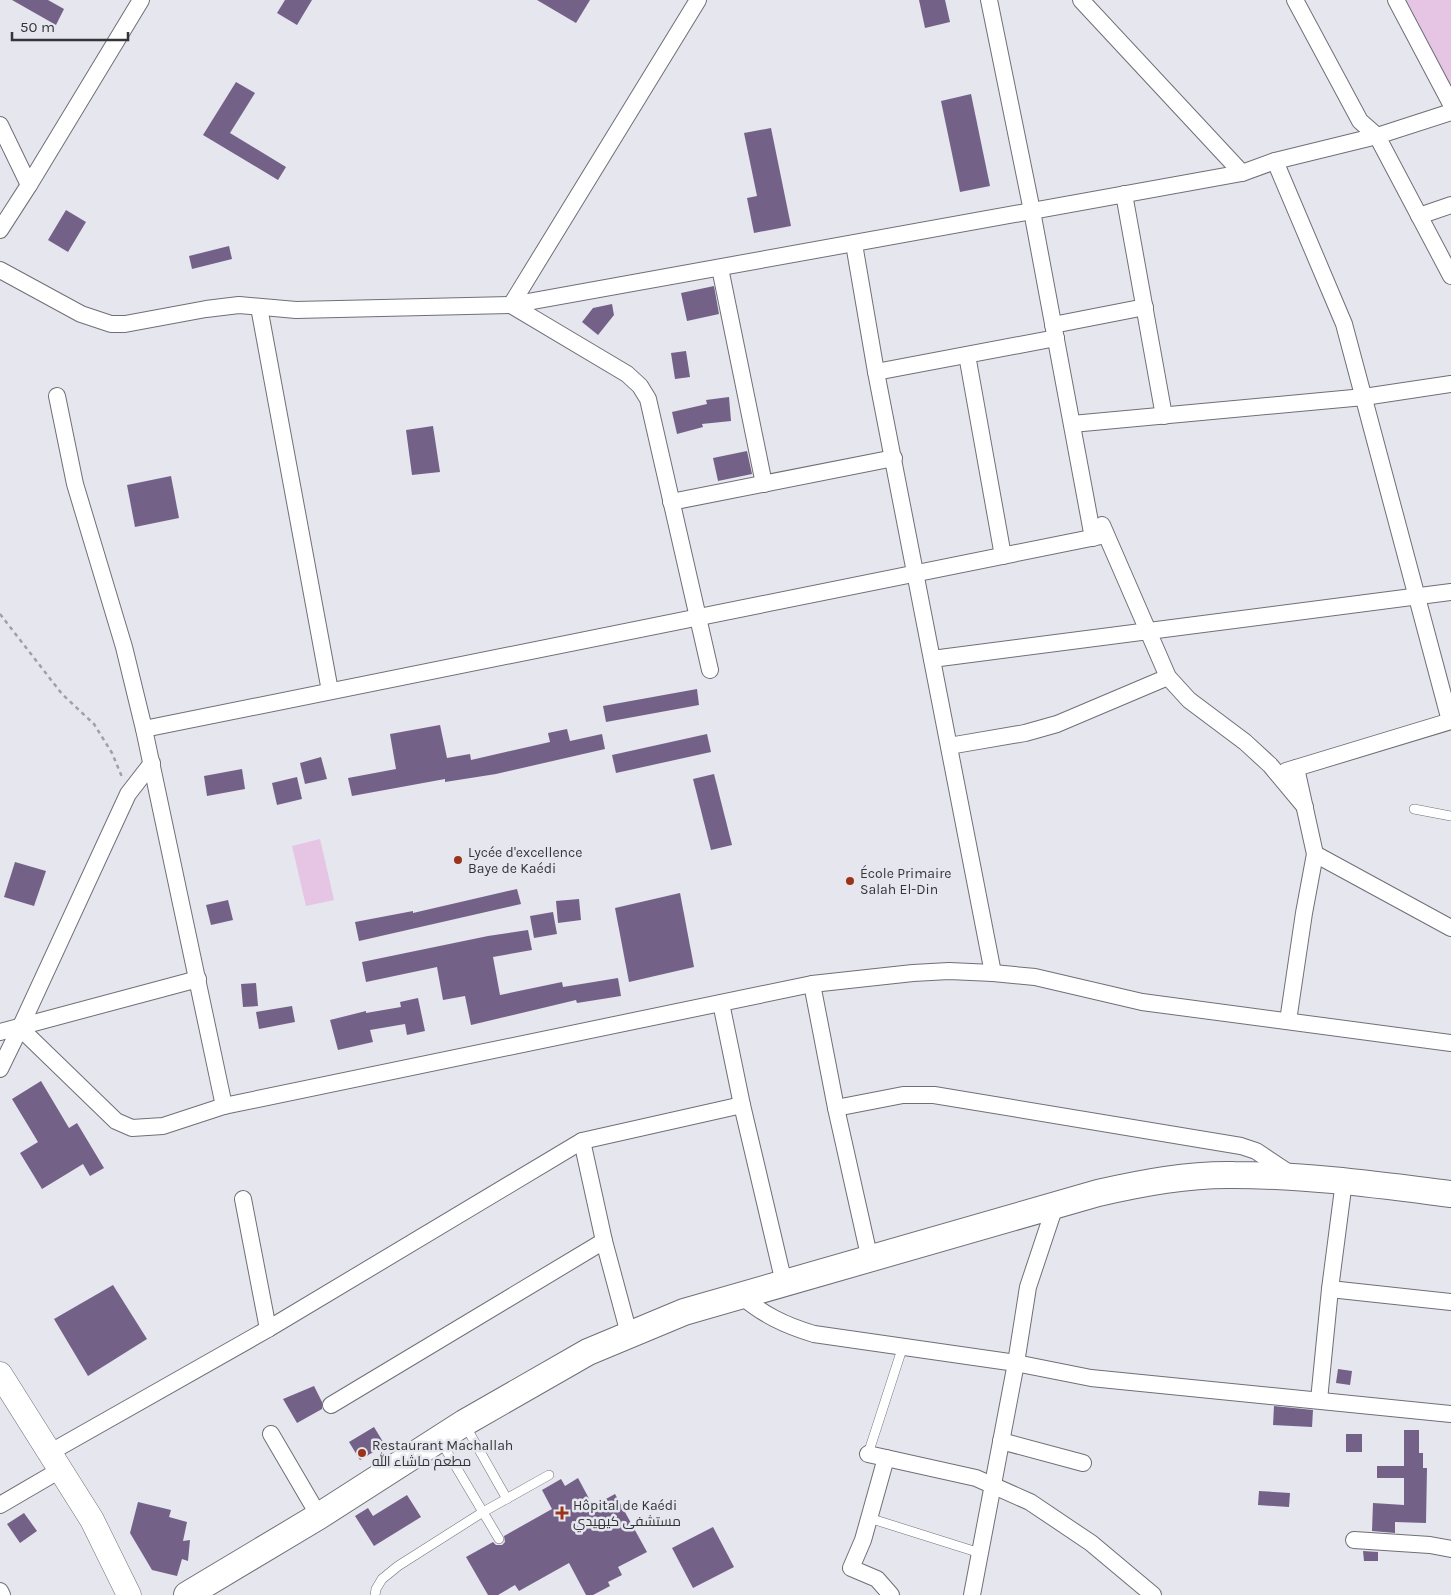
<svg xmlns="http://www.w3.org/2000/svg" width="1451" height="1595" font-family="Karla,Cairo,sans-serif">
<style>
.green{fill:#e6c4e4}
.building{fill:#746188}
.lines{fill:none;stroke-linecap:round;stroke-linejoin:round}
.lane-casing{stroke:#6f6f77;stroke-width:10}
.street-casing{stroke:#6f6f77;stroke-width:18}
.secondary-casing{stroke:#6f6f77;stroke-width:25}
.primary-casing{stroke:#6f6f77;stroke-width:28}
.path{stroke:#a0a0a6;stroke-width:2.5;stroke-dasharray:4 4;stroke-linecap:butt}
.lane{stroke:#fff;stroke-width:9}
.street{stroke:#fff;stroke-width:16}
.secondary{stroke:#fff;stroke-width:24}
.primary{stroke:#fff;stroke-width:26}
.poi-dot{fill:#9b331b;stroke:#e5e6ee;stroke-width:2}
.labels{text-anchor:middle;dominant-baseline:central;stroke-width:5;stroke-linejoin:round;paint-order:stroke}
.poi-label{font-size:14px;fill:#353538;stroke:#e5e6ee;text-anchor:start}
</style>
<rect width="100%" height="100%" fill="#e5e6ee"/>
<!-- green -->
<g class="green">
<path d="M1404 0H1451V91Z"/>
<path d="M320 839 334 900 306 906 292 846Z"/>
</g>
<!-- building -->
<g class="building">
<path d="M12 0H48L64 9 56 25Z"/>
<path d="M285 0H312L297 25 277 13Z"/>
<path d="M537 0H590L576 23Z"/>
<path d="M919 0H945L950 22 925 28Z"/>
<path d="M236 82 255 93 230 133 286 167 278 180 203 135Z"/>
<path d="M971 94 990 186 960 192 941 101Z"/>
<path d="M771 128 791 226 754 233 747 198 757 196 744 133Z"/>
<path d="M66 210 86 222 68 252 48 240Z"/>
<path d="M229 246 232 259 192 269 189 256Z"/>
<path d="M714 286 719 314 687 321 681 293Z"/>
<path d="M612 304 614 315 598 335 582 322 593 308Z"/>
<path d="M686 351 690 377 675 379 671 353Z"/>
<path d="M729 397 731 421 702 424 703 427 677 434 672 412 707 404 706 400Z"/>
<path d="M433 426 440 472 412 475 406 430Z"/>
<path d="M747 451 752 474 718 481 713 458Z"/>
<path d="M171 476 179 518 135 527 127 485Z"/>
<path d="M697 689 699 705 606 722 603 706Z"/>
<path d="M440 725 447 758 470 754 471 760 550 742 548 733 567 729 570 741 602 734 605 749 496 774 445 782V779L352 796 348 778 396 769 390 734Z"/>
<path d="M707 734 711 752 616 773 612 755Z"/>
<path d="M321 757 327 779 305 784 300 763Z"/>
<path d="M242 769 245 789 207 796 204 776Z"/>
<path d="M714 774 732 845 711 850 693 779Z"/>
<path d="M297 777 302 799 277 805 272 783Z"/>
<path d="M15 862 46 871 34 906 4 897Z"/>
<path d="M517 889 521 904 359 941 355 922 413 911V913Z"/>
<path d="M680 893 694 967 629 982 615 908Z"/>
<path d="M579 899 581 920 558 923 556 901Z"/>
<path d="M228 900 233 920 211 925 206 905Z"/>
<path d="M553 912 557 934 534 938 530 916Z"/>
<path d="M528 930 532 950 493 957 500 995 562 982 563 987 618 978 621 996 577 1003 576 1000 471 1025 465 996 443 1000 437 967 366 982 362 962 488 936Z"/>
<path d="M256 983 258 1006 243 1007 241 984Z"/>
<path d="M418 998 425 1031 407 1035 405 1024 370 1030 373 1042 338 1050 330 1020 366 1011V1013L401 1007 400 1002Z"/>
<path d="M292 1006 295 1022 259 1029 256 1012Z"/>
<path d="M41 1081 69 1128 77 1123 104 1168 90 1176 83 1164 42 1189 20 1153 38 1142 12 1099Z"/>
<path d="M113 1285 147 1339 88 1376 54 1319Z"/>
<path d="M1338 1369 1352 1371 1350 1385 1336 1383Z"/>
<path d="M314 1386 322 1402V1409L297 1423 283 1399Z"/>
<path d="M1274 1406 1313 1410 1312 1427 1273 1425Z"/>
<path d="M374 1427 385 1445 360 1460 349 1442Z"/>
<path d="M1404 1430H1419V1453H1423V1468H1427L1426 1523 1395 1522V1533L1372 1531 1373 1503 1404 1505V1478H1377V1466H1404Z"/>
<rect x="1346" y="1434" width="16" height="18"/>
<path d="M578 1478 593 1506 615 1494 647 1552 618 1567 622 1575 608 1582 610 1586 593 1595H586L569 1563 519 1591 515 1585 498 1595H488L466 1557 493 1542 496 1545H502L505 1542 504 1536 552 1509 542 1490 561 1479 565 1486Z"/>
<path d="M1259 1491 1290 1493 1289 1507 1258 1505Z"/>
<path d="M407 1495 421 1517 374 1546 355 1516 368 1508 373 1516Z"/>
<path d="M138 1502 171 1510 169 1517 187 1522 183 1541 190 1540 188 1561 182 1559 177 1576 152 1570 130 1533Z"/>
<path d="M24 1513 37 1531 20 1543 7 1524Z"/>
<path d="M713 1527 734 1567 693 1588 672 1548Z"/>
<path d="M1363 1551 1378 1552V1561H1364Z"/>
</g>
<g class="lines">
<defs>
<g id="lane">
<path d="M1414 809 1451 816"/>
<path d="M465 1425 507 1499"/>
<path d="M440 1440 499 1539"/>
<path d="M868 1454 903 1346"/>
<path d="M869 1518 980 1553"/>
<path d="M375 1595 376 1589 382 1579 398 1566 483 1512 549 1475"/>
</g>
<g id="street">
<path d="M698 0 511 305 627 374 640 386 648 399 710 670"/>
<path d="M989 0 1032 211 1093 538"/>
<path d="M1081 0 1242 173"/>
<path d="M1295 0 1360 121 1377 136 1451 112"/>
<path d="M1396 0 1451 104"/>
<path d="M0 125 29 185"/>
<path d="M1275 161 1344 324 1450 721"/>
<path d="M1124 194 1164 416"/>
<path d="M1419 216 1451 205"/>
<path d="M0 230 29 185 141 0"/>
<path d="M854 244 876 372 993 973"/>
<path d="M720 268 764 484"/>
<path d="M0 270 81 314 111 324H125L206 309 239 305 296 310 511 305 1242 173 1275 161 1377 136 1451 276"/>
<path d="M259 307 330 691"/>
<path d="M1053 325 1145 307"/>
<path d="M967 355 1003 556"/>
<path d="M876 372 1056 338"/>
<path d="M57 396 75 484 124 647 144 729 224 1106"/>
<path d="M1072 424 1364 397 1451 384"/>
<path d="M671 502 894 458"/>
<path d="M1102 525 1168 677 1189 700 1245 742 1270 765 1305 807"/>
<path d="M932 659 1451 592"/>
<path d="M144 729 1106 535"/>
<path d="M949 746 1025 733 1057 724 1168 677"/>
<path d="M1286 771 1451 721"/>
<path d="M1315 854 1451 928"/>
<path d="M812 984 836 1108 870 1260"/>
<path d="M721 1003 742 1105 784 1283"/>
<path d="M1288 1021 1304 913 1315 854 1296 768"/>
<path d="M20 1028 116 1121 132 1128 163 1126 224 1106 812 984 913 973 949 971 993 973 1035 977 1142 1002 1451 1043"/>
<path d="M0 1032 198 979"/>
<path d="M0 1069 20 1028 128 794 152 763"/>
<path d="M836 1108 903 1095H934L1241 1146 1256 1151 1292 1175"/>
<path d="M582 1141 604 1241 629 1334"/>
<path d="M243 1199 268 1329"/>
<path d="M1330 1289 1451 1302"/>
<path d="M740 1295C764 1315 784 1325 814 1334L1016 1363 1091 1378 1451 1414"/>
<path d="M1319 1400 1330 1289 1344 1181"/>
<path d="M331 1405 604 1241"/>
<path d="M271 1434 319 1516"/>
<path d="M1001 1441 1083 1463"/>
<path d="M49 1453 268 1329 582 1141 742 1105"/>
<path d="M868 1454 976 1478 1030 1502 1091 1543 1153 1595"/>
<path d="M886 1458 863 1540 851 1568 877 1579 891 1595"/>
<path d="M0 1505 60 1470"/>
<path d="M1354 1540 1430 1545 1451 1549"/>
<path d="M0 1591 2 1595"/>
<path d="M972 1595 1016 1363 1028 1287 1055 1206"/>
</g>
<path id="secondary" d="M0 1374 92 1520 129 1595"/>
<path id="primary" d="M187 1595 319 1516 464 1423 588 1352 684 1312 1098 1193C1142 1183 1189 1174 1234 1175 1307 1175 1379 1185 1451 1194"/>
</defs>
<!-- lane casing -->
<use href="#lane" class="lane-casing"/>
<!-- street casing -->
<use href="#street" class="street-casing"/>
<!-- secondary casing -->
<use href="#secondary" class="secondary-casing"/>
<!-- primary casing -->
<use href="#primary" class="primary-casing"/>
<!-- path -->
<path class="path" d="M0 614 62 694 94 724 112 753 122 777"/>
<!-- lane -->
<use href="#lane" class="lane"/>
<!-- street -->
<use href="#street" class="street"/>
<!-- secondary -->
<use href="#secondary" class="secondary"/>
<!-- primary -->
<use href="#primary" class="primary"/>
</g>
<!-- markers -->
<g class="poi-dot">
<circle cx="458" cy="860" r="5"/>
<circle cx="850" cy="881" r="5"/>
<circle cx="362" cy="1453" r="5"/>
<path d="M559.5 1505.5h5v5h5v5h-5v5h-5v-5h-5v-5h5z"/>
</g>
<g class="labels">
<!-- poi labels -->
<g class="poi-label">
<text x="468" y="852">Lycée d'excellence<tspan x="468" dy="16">Baye de Kaédi</tspan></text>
<text x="860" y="873">École Primaire<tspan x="860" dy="16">Salah El-Din</tspan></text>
<text x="372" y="1445">Restaurant Machallah<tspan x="372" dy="16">مطعم ماشاء الله</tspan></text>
<text x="573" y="1505">Hôpital de Kaédi<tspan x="573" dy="16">مستشفى كيهيدي</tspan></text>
</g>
</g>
<!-- scale -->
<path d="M12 32v8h116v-8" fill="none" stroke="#353538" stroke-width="2.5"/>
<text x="20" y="32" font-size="15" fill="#353538" stroke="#e5e6ee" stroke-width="4" paint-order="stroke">50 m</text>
</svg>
